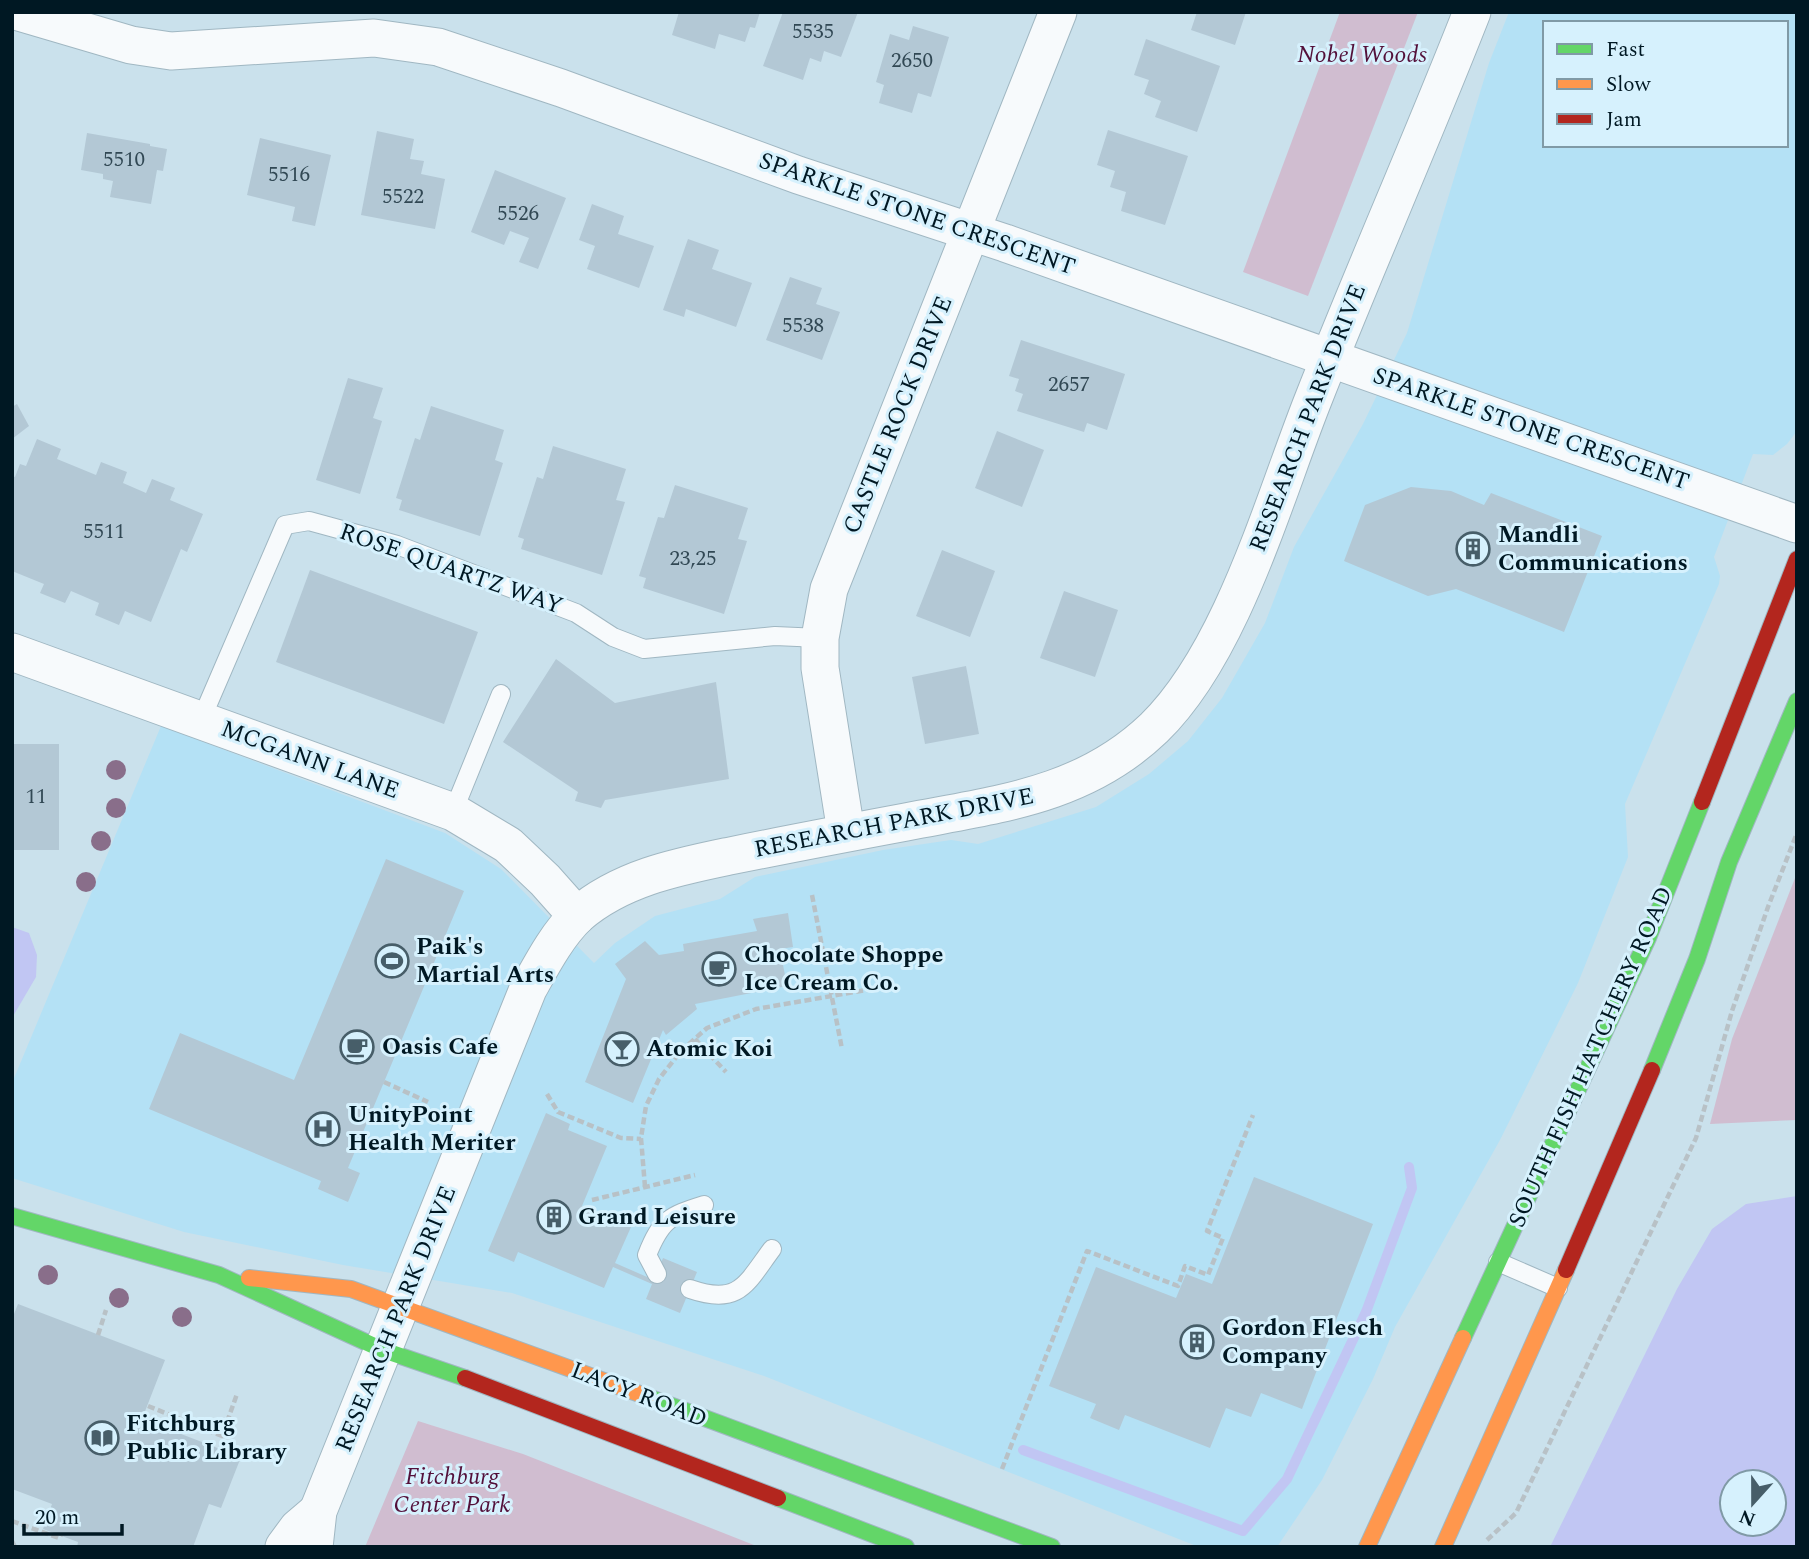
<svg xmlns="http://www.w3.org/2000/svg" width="1809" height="1559" font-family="Spectral,serif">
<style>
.built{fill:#b4e1f5;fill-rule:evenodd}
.green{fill:#d0bdd0}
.water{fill:#c1c6f3;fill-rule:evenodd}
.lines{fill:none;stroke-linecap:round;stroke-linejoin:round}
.stream{stroke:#c1c6f3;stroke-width:10}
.building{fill:#b3c8d5}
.lane-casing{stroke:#a0b7c2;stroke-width:20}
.street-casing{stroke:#a0b7c2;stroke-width:39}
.fast-casing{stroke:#a0b7c2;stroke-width:18}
.slow-casing{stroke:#a0b7c2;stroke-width:18}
.jam-casing{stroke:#a0b7c2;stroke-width:18}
.path{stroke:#b8c1c6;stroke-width:4.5;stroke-dasharray:7 3.5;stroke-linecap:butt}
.lane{stroke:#f7fafc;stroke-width:18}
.street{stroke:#f7fafc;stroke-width:37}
.fast{stroke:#63d668;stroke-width:16}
.slow{stroke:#ff974d;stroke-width:16}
.jam{stroke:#b3261e;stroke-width:16}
.tree{fill:#896e8a}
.labels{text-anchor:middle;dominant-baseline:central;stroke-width:6;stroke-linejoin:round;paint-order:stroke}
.number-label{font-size:21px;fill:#314854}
.park-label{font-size:24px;font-style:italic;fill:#53103a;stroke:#d6f1fd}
.street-label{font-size:24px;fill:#001823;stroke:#d6f1fd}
.poi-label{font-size:24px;font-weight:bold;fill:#001823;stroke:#d6f1fd;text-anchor:start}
</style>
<rect width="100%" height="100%" fill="#cae1ec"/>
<!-- built -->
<path class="built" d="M1509 12H1797V431L1787 444 1773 455 1753 454 1714 557 1720 576 1719 584 1625 804 1628 857 1578 983 1500 1140 1395 1327 1373 1379 1322 1480 1277 1547H1199L764 1376 512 1293 343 1265 184 1232 12 1178V1083L161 726 445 833 501 869 594 963 615 943 655 916 720 899 755 877 883 850 951 840 978 844 1096 807 1149 774 1188 741 1222 698 1265 623 1294 547 1363 424 1407 333 1489 63ZM1545 23H1786V145H1545Z"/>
<!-- green -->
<g class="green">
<path d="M1340 12H1418L1308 296 1243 272Z"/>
<path d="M1797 873V1120L1710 1124 1732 1039Z"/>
<path d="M418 1421 523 1454 759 1547H365Z"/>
</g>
<!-- water -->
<g class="water">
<path d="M12 927 29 933 37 955 36 977 12 1018Z"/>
<path d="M1797 1196V1547H1550L1677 1289 1712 1229 1746 1204ZM1732 1482H1774V1524H1732Z"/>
</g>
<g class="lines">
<!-- stream -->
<path class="stream" d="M1023 1450 1243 1531 1287 1479 1366 1312 1412 1188 1409 1167"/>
</g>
<!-- building -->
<g class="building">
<path d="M679 12H760L755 28 750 27 745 42 719 34 715 49 672 35Z"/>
<path d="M783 12H858L841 57 824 51 821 62 810 58 803 80 763 66Z"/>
<path d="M1197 12H1246L1235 45 1191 30Z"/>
<path d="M913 26 949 37 931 97 918 93 912 113 879 103 884 85 876 82 890 34 909 40Z"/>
<path d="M1146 39 1220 66 1197 132 1155 117 1161 101 1144 94 1149 80 1134 75Z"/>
<path d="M1108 130 1188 156 1165 225 1121 211 1126 192 1110 187 1115 171 1097 165Z"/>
<path d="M377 131 414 139 410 159 424 161 421 174 445 179 435 229 361 215Z"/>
<path d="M87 133 150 144V146L167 149 163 171 157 170 151 204 110 197 113 181 103 179V174L81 170Z"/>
<path d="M260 138 331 155 315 226 292 221 295 207 247 195Z"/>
<path d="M495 170 566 198 538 269 519 262 529 238 510 231 504 245 471 232Z"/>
<path d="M592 204 624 216 618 234 654 246 639 288 587 269 595 246 579 240Z"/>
<path d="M688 239 719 250 712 269 752 283 736 327 686 309 684 317 663 310Z"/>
<path d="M790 277 822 288 816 304 840 312 822 360 766 340Z"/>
<path d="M1021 340 1125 374 1107 430 1087 423 1084 432 1017 411 1023 394 1015 391 1019 379 1009 376Z"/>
<path d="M348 378 383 388 373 418 382 421 360 494 316 480Z"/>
<path d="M17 404 29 426 12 439V407Z"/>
<path d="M431 406 504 430 495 460 503 463 480 536 399 510 402 500 396 498 415 438 420 440Z"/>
<path d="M997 431 1044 450 1022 507 975 488Z"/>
<path d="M37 439 61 449 57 459 96 475 101 462 127 472 123 483 146 493 152 479 175 488 170 500 203 514 187 552 181 549 151 622 125 611 119 625 95 615 99 603 71 591 65 603 40 593 44 584 12 571V476L15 477 20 464 26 466Z"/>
<path d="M553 446 626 469 616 500 625 502 602 575 521 549 524 539 518 537 537 477 543 479Z"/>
<path d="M675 485 748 508 738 539 747 541 724 614 643 588 646 578 639 576 658 517 664 518Z"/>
<path d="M1411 487 1451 491 1484 505 1491 493 1602 536 1564 632 1456 589 1428 596 1344 561 1365 505Z"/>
<path d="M942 550 995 571 970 637 916 616Z"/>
<path d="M310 570 478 632 444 724 276 662Z"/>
<path d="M1064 591 1118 610 1095 677 1040 658Z"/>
<path d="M556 659 615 703 716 682 729 779 605 800 601 808 575 801 578 792 503 742Z"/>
<path d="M966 666 979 734 925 744 912 677Z"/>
<rect x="12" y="744" width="47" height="106"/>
<path d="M386 859 464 891 348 1168 360 1173 348 1202 318 1189 321 1181 149 1109 180 1033 294 1080Z"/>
<path d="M788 913 793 947 780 949 787 986 695 1004 697 1009 666 1035 663 1030 633 1103 585 1082 626 979 615 964 645 941 659 955 684 951 683 944 757 931 753 919Z"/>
<path d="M546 1113 570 1124 568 1130 607 1146 582 1206 631 1227 615 1263 654 1280 663 1258 697 1272 680 1313 646 1299 652 1284 613 1267 604 1288 518 1252 514 1262 488 1251Z"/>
<path d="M1254 1177 1373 1224 1302 1409 1261 1393 1251 1417 1226 1408 1210 1448 1125 1415 1119 1430 1090 1418 1096 1404 1049 1386 1096 1267 1176 1298 1186 1274 1212 1284Z"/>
<path d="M18 1304 165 1360 142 1419 241 1457 221 1508 209 1504 193 1547H77L78 1542 43 1529 52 1504 12 1489V1319Z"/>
</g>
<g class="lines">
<defs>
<g id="lane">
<path d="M201 720 285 525 309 521 397 545 576 613 613 637 644 649 775 636 820 638"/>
<path d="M453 812 501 694"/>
<path d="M1498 1262 1558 1288"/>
<path d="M657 1274 647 1255C661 1220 669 1216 704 1205"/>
<path d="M690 1289C739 1306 746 1284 772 1249"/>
</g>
<g id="street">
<path d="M19 12 131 45 171 51 374 38 438 47 561 88 798 175 1005 243 1797 524"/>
<path d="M12 652 453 812 508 845 545 880 577 916"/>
<path d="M846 832 820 668V638L829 589 1058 12"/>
<path d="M284 1547 298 1528 318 1511"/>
<path d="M314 1547 318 1511 528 989C542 964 557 935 578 915 621 878 677 867 730 856 789 844 847 833 906 822 998 804 1083 796 1154 728 1232 652 1273 501 1313 400 1364 270 1421 142 1472 12"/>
</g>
<g id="fast">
<path d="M1652 1070 1697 959 1729 862 1797 701"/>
<path d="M12 1216 219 1275 383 1350 465 1378"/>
<path d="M1463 1338 1648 938 1702 802"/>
<path d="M648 1397 1052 1547"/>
<path d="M778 1498 906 1547"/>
</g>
<g id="slow">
<path d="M249 1278 351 1289 648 1397"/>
<path d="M1367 1547 1463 1338"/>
<path d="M1443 1547 1566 1270"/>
</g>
<g id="jam">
<path d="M1702 802 1797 559"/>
<path d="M1566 1270 1652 1070"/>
<path d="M465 1378 778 1498"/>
</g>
</defs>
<!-- lane casing -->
<use href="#lane" class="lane-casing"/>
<!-- street casing -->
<use href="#street" class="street-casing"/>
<!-- fast casing -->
<use href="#fast" class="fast-casing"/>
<!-- slow casing -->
<use href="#slow" class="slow-casing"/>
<!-- jam casing -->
<use href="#jam" class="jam-casing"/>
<!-- path -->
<g class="path">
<path d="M812 895 842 1049"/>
<path d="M695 1039 726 1072"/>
<path d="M384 1082 428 1102"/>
<path d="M547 1094 558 1112 621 1138 641 1139"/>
<path d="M645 1187 641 1138 646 1106 659 1079 681 1051 707 1028 756 1009 878 988"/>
<path d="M592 1200 695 1175"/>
<path d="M98 1335 106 1310"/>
<path d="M148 1406 222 1436 237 1394"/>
<path d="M1002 1469 1087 1251 1178 1286 1185 1266 1208 1275 1223 1238 1207 1231 1253 1115"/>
<path d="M12 1521 59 1538 61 1535"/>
<path d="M1487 1540 1516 1513 1696 1138 1732 1011 1768 907 1797 833"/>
<path d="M12 1541 15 1547"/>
</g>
<!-- lane -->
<use href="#lane" class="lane"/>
<!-- street -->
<use href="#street" class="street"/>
<!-- fast -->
<use href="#fast" class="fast"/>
<!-- slow -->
<use href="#slow" class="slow"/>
<!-- jam -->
<use href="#jam" class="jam"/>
</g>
<!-- trees -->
<g class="tree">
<circle cx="116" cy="770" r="10"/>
<circle cx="116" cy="808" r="10"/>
<circle cx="101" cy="841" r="10"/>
<circle cx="86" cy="882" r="10"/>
<circle cx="48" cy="1275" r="10"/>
<circle cx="119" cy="1298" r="10"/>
<circle cx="182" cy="1317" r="10"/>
</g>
<!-- icons -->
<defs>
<symbol id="building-ring" viewBox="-11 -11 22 22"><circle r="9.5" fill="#d6f1fd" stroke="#475e69" stroke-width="1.5"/><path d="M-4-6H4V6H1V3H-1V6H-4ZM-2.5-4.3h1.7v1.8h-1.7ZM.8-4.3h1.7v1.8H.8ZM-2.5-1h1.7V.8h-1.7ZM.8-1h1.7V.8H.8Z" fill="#475e69"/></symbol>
<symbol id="stadium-ring" viewBox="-11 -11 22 22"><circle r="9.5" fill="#d6f1fd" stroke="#475e69" stroke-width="1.5"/><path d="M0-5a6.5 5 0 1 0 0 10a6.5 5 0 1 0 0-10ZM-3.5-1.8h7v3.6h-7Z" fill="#475e69"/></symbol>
<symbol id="cafe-ring" viewBox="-11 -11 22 22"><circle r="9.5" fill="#d6f1fd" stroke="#475e69" stroke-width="1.5"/><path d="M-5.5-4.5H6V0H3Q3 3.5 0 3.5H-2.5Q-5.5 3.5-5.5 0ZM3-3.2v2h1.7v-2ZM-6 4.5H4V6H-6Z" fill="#475e69"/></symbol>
<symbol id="bar-ring" viewBox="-11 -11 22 22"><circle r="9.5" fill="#d6f1fd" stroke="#475e69" stroke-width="1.5"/><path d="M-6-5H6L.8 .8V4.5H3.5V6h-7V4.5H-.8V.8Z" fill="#475e69"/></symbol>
<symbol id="hospital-ring" viewBox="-11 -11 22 22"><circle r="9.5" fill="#d6f1fd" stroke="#475e69" stroke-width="1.5"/><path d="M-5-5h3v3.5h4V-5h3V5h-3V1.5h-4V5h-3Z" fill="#475e69"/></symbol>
<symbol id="library-ring" viewBox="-11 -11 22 22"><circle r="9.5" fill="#d6f1fd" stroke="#475e69" stroke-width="1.5"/><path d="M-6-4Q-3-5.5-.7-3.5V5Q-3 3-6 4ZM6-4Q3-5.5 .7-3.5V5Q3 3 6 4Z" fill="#475e69"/></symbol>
</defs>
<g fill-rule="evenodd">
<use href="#building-ring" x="1454" y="530" width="38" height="38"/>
<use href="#stadium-ring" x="373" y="942" width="38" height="38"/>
<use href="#cafe-ring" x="700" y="950" width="38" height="38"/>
<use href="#cafe-ring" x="338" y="1028" width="38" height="38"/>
<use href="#bar-ring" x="603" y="1030" width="38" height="38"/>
<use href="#hospital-ring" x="304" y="1110" width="38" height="38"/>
<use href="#building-ring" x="535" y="1198" width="38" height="38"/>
<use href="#building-ring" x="1178" y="1323" width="38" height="38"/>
<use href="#library-ring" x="83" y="1419" width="38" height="38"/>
</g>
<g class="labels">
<!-- number labels -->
<g class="number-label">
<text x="813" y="32">5535</text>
<text x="912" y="61">2650</text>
<text x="124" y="160">5510</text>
<text x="289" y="175">5516</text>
<text x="403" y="197">5522</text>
<text x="518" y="214">5526</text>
<text x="803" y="326">5538</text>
<text x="1069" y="385">2657</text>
<text x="104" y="532">5511</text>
<text x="693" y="559">23,25</text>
<text x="36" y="797">11</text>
</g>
<!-- park labels -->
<g class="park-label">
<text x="1362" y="55">Nobel Woods</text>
<text x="452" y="1477">Fitchburg<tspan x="452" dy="28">Center Park</tspan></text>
</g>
<!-- street labels -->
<g class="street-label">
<text transform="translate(917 214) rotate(19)">SPARKLE STONE CRESCENT</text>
<text transform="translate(898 415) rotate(-68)">CASTLE ROCK DRIVE</text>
<text transform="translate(1308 418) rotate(-69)">RESEARCH PARK DRIVE</text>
<text transform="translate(1531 429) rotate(19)">SPARKLE STONE CRESCENT</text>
<text transform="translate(451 569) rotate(19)">ROSE QUARTZ WAY</text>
<text transform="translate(310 760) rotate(20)">MCGANN LANE</text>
<text transform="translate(894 823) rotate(-11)">RESEARCH PARK DRIVE</text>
<text transform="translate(1591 1057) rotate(-66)">SOUTH FISH HATCHERY ROAD</text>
<text transform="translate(396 1319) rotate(-68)">RESEARCH PARK DRIVE</text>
<text transform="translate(639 1395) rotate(21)">LACY ROAD</text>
</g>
<!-- poi labels -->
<g class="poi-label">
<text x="1498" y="535">Mandli<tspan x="1498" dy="28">Communications</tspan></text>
<text x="416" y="947">Paik's<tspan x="416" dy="28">Martial Arts</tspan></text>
<text x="744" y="955">Chocolate Shoppe<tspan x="744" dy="28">Ice Cream Co.</tspan></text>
<text x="382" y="1047">Oasis Cafe</text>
<text x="646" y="1049">Atomic Koi</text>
<text x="348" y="1115">UnityPoint<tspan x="348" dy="28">Health Meriter</tspan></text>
<text x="578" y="1217">Grand Leisure</text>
<text x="1222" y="1328">Gordon Flesch<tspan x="1222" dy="28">Company</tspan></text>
<text x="126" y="1424">Fitchburg<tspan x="126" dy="28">Public Library</tspan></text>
</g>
</g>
<!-- border -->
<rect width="1809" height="1559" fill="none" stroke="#001823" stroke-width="28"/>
<!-- legend -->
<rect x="1543" y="21" width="245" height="126" fill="#d6f1fd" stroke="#809aa6" stroke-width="2"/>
<rect x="1557" y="44" width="35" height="10" fill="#63d668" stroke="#809aa6" stroke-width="2"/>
<text x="1606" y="56" font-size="21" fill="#001823">Fast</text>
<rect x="1557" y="79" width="35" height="10" fill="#ff974d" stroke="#809aa6" stroke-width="2"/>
<text x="1606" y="91" font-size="21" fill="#001823">Slow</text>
<rect x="1557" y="114" width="35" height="10" fill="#b3261e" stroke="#809aa6" stroke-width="2"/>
<text x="1606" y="126" font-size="21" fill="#001823">Jam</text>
<!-- north arrow -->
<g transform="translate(1753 1503) rotate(201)"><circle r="33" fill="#d6f1fd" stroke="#809aa6" stroke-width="2"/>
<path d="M0-5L12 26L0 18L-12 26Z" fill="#475e69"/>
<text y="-10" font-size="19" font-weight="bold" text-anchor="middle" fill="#001823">N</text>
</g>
<!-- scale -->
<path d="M24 1524v10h98v-10" fill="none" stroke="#001823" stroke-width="3.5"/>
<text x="35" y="1524" font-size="21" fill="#001823" stroke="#d6f1fd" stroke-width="5" paint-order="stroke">20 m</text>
</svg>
